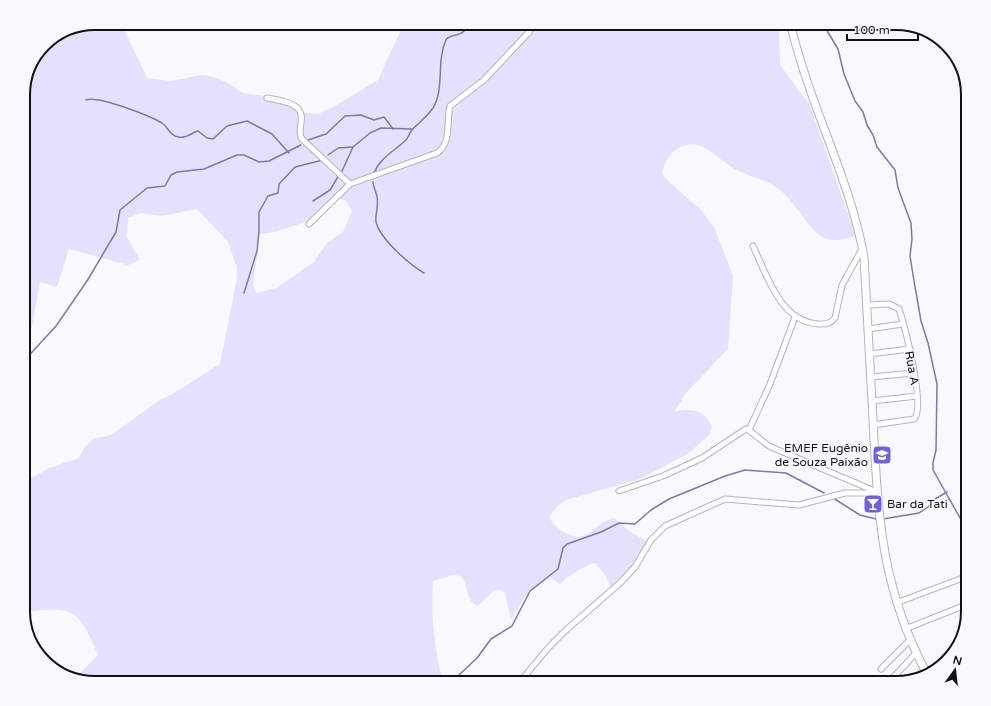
<svg xmlns="http://www.w3.org/2000/svg" width="991" height="706" font-family="'Varela Round',sans-serif">
<style>
.green{fill:#e3e1fe;fill-rule:evenodd}
.lines{fill:none;stroke-linecap:round;stroke-linejoin:round}
.stream{stroke:#7d78ae;stroke-width:1.5}
.minor-casing{stroke:#b4b4bd;stroke-width:7}
.tertiary-casing{stroke:#b4b4bd;stroke-width:9}
.minor{stroke:#fff;stroke-width:5}
.tertiary{stroke:#fff;stroke-width:7}
.labels{text-anchor:middle;dominant-baseline:central;stroke-width:3;stroke-linejoin:round;paint-order:stroke}
.street-label{font-size:12px;fill:#121216;stroke:#f9f8fe}
.poi-label{font-size:12px;fill:#121216;stroke:#f9f8fe;text-anchor:end}
.rim{fill:none;stroke:#121216;stroke-width:2}
</style>
<rect width="100%" height="100%" fill="#f9f8fe"/>
<!-- green -->
<path class="green" d="M100 23H121L147 78 170 81 202 75 209 76 226 82 243 93 284 99 304 113 318 114 335 106 378 80 404 23H778L779 25 780 65 809 104 856 236C843 239 831 244 819 235 804 222 795 202 779 189 765 179 750 177 735 169 715 158 700 134 677 149 668 155 664 163 662 174L670 183 700 209 714 227 733 276 728 349 686 393 674 412C690 408 705 409 712 427L709 435 689 453 640 479 566 500 557 507 549 517C553 524 557 528 564 532 590 547 592 522 615 518L629 531 648 542 635 563 610 587 607 577 595 563C587 564 564 578 560 585L551 577 525 596 511 620 505 593 501 590H495L478 606C465 601 469 585 461 576L453 575 433 581C431 606 433 631 437 656 438 667 443 672 440 683H94L76 677 98 655C77 607 74 607 23 612V480L32 478 49 468 79 458 84 448 93 439 111 435 161 399 171 395 220 364 237 278V268L228 242 197 209 161 216 141 213 128 218 127 237 140 260 128 265 69 249 57 287 40 282 31 331 23 353V90L30 63 47 41 86 26 90 31ZM335 196 346 201 352 211 343 232 327 243 314 262 276 288 256 293 253 284 260 234 275 232 311 220Z"/>
<g class="lines">
<!-- stream -->
<g class="stream">
<path d="M826 23V29L838 49 844 74 855 101 863 112 867 125 873 135 877 147 895 170 898 188 911 223 912 239 910 256 914 281 921 321 928 343 937 384 936 450 933 463V470L968 532"/>
<path d="M86 100C98 95 150 116 162 123 168 127 170 136 178 137 186 139 191 133 198 131L207 138 213 139 227 126 247 121 272 134 289 153"/>
<path d="M308 140 326 134 345 116 361 115 374 120 384 117 393 129"/>
<path d="M328 155 338 148 353 147"/>
<path d="M342 171 353 147 370 133 381 128 412 129"/>
<path d="M374 173C380 158 394 151 405 141 409 138 409 133 412 130 418 123 427 117 433 108 445 88 436 61 446 40 450 32 463 40 469 23"/>
<path d="M373 182C373 187 376 191 377 197 379 205 375 214 376 222 380 239 409 264 424 273"/>
<path d="M313 201 330 190 339 175"/>
<path d="M244 293 257 251 259 231V212L268 196 278 193 279 184 295 167 323 160"/>
<path d="M23 362 56 326 87 281 116 232 120 210 147 188 165 186 171 175 177 172 204 169 237 155H244L259 162 269 161 301 145"/>
<path d="M833 498 860 515 876 519"/>
<path d="M883 519 919 513 928 507 935 499 947 492"/>
<path d="M454 683 460 674 477 658 491 639 512 626 530 591 558 569 563 548 567 544 601 532 619 523 635 524 651 510 669 499 725 476 745 470 786 473 824 493"/>
</g>
<defs>
<g id="minor">
<path d="M267 98C277 100 298 102 301 114 303 123 297 131 302 139L350 184"/>
<path d="M309 224 350 184 437 153C452 143 446 122 450 106L484 80 529 32 534 23"/>
<path d="M753 246C767 275 780 322 819 324 826 324 830 324 835 318L842 285 862 249"/>
<path d="M867 305 889 304 899 309C905 327 926 408 914 419L873 425"/>
<path d="M868 329 903 324"/>
<path d="M869 354 910 349"/>
<path d="M871 377 914 373"/>
<path d="M872 401 917 396"/>
<path d="M749 430 770 384 795 317"/>
<path d="M619 491 663 476 702 458 746 429C751 430 763 443 771 447L877 492"/>
<path d="M896 603 968 576"/>
<path d="M905 629 968 604"/>
<path d="M881 669 910 640"/>
<path d="M519 683 548 648 566 630 620 583 635 567 651 540 665 526 725 499 799 505 845 493H877"/>
<path d="M888 683 916 653"/>
</g>
<path id="tertiary" d="M790 23C799 59 811 94 824 128 840 171 856 212 864 257 867 311 870 366 873 420 878 516 881 589 928 676"/>
</defs>
<!-- minor casing -->
<use href="#minor" class="minor-casing"/>
<!-- tertiary casing -->
<use href="#tertiary" class="tertiary-casing"/>
<!-- minor -->
<use href="#minor" class="minor"/>
<!-- tertiary -->
<use href="#tertiary" class="tertiary"/>
</g>
<!-- icons -->
<defs>
<symbol id="school-square" viewBox="-11 -11 22 22"><rect x="-9" y="-9" width="18" height="18" rx="4" fill="#775fda" stroke="#f9f8fe"/><path d="M0-5L7-2L0 1L-7-2ZM-4 1L0 2.5L4 1V4Q0 6-4 4Z" fill="#fff"/></symbol>
<symbol id="bar-square" viewBox="-11 -11 22 22"><rect x="-9" y="-9" width="18" height="18" rx="4" fill="#775fda" stroke="#f9f8fe"/><path d="M-6-5H6L.8 .8V4.5H3.5V6h-7V4.5H-.8V.8Z" fill="#fff"/></symbol>
</defs>
<g fill-rule="evenodd">
<use href="#school-square" x="871" y="444" width="22" height="22"/>
<use href="#bar-square" x="862" y="493" width="22" height="22"/>
</g>
<g class="labels">
<!-- street labels -->
<g class="street-label">
<text transform="translate(912 368) rotate(80)">Rua A</text>
</g>
<!-- poi labels -->
<g class="poi-label">
<text x="868" y="448">EMEF Eugênio<tspan x="868" dy="14">de Souza Paixão</tspan></text>
<text x="887" y="504" text-anchor="start">Bar da Tati</text>
</g>
</g>
<!-- crop -->
<path d="M0 0H991V706H0ZM95 30H896A65 65 0 0 1 961 95V611A65 65 0 0 1 896 676H95A65 65 0 0 1 30 611V95A65 65 0 0 1 95 30Z" fill="#f9f8fe" fill-rule="evenodd"/>
<path class="rim" d="M95 30H896A65 65 0 0 1 961 95V611A65 65 0 0 1 896 676H95A65 65 0 0 1 30 611V95A65 65 0 0 1 95 30Z"/>
<!-- north arrow -->
<g transform="translate(955 670) rotate(15)" stroke="#f9f8fe" stroke-width="3" paint-order="stroke">
<path d="M0-3L7 15L0 10L-7 15Z" fill="#121216"/>
<text y="-6" font-size="11" font-weight="bold" text-anchor="middle" fill="#121216">N</text>
</g>
<!-- scale -->
<path d="M847 34v6h71v-6" fill="none" stroke="#121216" stroke-width="2"/>
<text x="853" y="34" font-size="12" fill="#121216" stroke="#f9f8fe" stroke-width="3" paint-order="stroke">100 m</text>
</svg>
